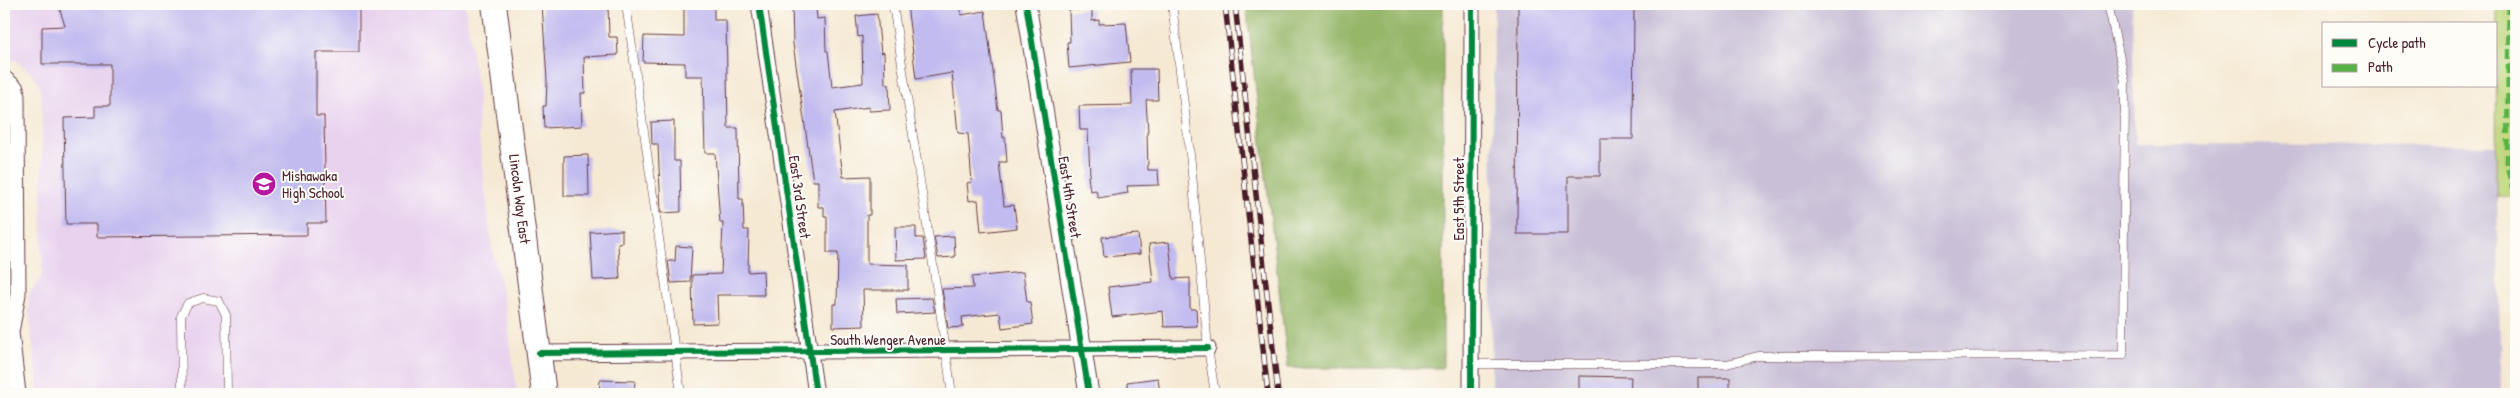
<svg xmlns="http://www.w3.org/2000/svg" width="2520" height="398" font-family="'Patrick Hand',sans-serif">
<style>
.built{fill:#e8d2ee}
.industrial{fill:#c9bfd7}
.green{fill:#bdd479;stroke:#847a52}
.forest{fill:#96b669;stroke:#706a4a}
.water{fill:#57c4cf;stroke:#50727d}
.building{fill:#c2bbef}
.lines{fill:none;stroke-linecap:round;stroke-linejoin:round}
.service-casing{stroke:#643d44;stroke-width:9}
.minor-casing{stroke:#643d44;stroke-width:17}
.tertiary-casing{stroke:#643d44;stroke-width:21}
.primary-casing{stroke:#643d44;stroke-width:26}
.service{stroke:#fff;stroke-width:8}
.minor{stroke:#fff;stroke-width:15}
.tertiary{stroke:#fff;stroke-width:19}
.primary{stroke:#fff;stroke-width:24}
.rail-casing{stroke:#4a1f2b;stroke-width:5.5}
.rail{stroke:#fdfcf7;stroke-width:4;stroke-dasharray:11;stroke-linecap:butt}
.quiet{stroke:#57b146;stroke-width:5;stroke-dasharray:10 5;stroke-linecap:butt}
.cycleway-casing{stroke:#fdfcf7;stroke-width:9}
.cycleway{stroke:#00873e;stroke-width:6}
.labels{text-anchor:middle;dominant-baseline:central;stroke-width:4;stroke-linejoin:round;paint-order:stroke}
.poi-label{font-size:15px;fill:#4a1f2b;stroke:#fdfcf7;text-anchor:start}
.street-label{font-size:15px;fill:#4a1f2b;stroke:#fdfcf7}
</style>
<rect width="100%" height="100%" fill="#fdfcf7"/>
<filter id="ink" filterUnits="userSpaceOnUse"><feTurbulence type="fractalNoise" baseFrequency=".02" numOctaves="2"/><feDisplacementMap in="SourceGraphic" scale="10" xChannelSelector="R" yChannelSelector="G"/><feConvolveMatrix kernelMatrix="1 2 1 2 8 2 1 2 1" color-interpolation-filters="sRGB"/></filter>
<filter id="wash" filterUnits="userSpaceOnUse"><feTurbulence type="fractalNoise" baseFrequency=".0096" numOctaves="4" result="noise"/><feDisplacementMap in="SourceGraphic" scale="20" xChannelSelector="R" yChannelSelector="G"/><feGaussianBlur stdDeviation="1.12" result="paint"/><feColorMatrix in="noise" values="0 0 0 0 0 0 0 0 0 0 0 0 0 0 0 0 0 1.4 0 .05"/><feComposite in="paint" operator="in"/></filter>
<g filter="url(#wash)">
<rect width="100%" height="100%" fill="#f5e9d3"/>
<!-- built -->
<path class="built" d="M4 4H465L478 95V128L492 247 506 310 517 394H39L28 306 29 294 42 276V107L40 87 34 76 17 61 4 57Z"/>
<!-- industrial -->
<path class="industrial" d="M1494 4H2132L2135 144 2496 145 2501 394H1491Z"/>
<!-- green -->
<path class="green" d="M2497 4H2516V197H2496Z"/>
<!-- forest -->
<path class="forest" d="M1246 4H1443V368H1288Z"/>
<!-- water -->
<path class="water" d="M2516 139V174C2510 163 2512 150 2516 139Z"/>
<g id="blocks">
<!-- building -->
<g class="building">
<path d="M58 4H359V52H316V116H324L326 223H307V235L97 237V224H66L64 118 95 117V106H110V64H42V27L65 26Z"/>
<path d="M542 4H608L609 37H617L618 55 584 57 585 93H581L582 126 544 128 543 106H546L547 81Z"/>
<path d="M684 4H714V20H726L728 128H738L739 199H743L744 230H749L748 272 763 271 764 295H717L718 323 693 324 692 275 721 274 723 223H720L715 153H705L703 76H685V63L643 62 644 36 684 37Z"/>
<path d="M792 4H816L817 19 825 18 826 51H828L832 87 863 83 862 36 858 37 856 16 877 14 881 53 884 52 885 84H889L890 110 869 111V107L835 112 843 177 870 176V215H867V264L908 265V290H863L864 326 833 327V304H837L838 253H827V216H824V207H818V181H813L793 44Z"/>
<path d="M907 4H961V15L985 11 998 110H1001L1003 138 1005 137 1007 162H999L1004 206 1014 205 1017 228 981 232 978 200 969 201 967 183 972 182 968 134 958 133 952 73 916 79Z"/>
<path d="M1518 4H1634L1633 139H1600V176H1568V234H1517Z"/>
<path d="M1092 9V21L1099 20V24L1126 23 1130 62 1069 68 1067 42H1070L1069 10Z"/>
<path d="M1131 69H1157L1158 100H1146L1148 132H1147L1148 170H1158L1159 185 1127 186 1128 193 1098 198 1096 190 1090 191 1088 176 1090 175 1088 130H1080L1079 106 1132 105Z"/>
<path d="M674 121V161H680L681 212 661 213 658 144H652L651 122Z"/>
<path d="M588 155 589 196H564V156Z"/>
<path d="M895 227H916V238H923L926 259 896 260Z"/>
<path d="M622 230V243L618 244 620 279 593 280 590 232Z"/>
<path d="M1138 234 1140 254 1104 257 1102 237Z"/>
<path d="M954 236 955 257 938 258 934 237Z"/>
<path d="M1169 242 1173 279 1190 278V309H1196L1197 326 1164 327 1163 311 1112 317 1108 287 1153 282 1149 244Z"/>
<path d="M676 246 692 247 690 282 671 283 668 261H675Z"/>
<path d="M1023 272 1027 302H1030L1033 324 1002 328 1000 313 962 317 963 327 948 328 942 289 973 288 972 277Z"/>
<path d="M932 298 935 312 897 314 896 299Z"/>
<path d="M1579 376 1631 377 1630 394H1579Z"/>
<path d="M1158 378 1160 394H1128L1127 382Z"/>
<rect x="1698" y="378" width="32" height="16"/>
<path d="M600 380 635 381 634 394H599Z"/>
</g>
</g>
</g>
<g filter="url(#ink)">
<use href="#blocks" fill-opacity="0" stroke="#643d44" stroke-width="1"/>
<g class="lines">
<defs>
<g id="service">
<path d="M626 4 681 394"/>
<path d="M893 4C912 134 934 264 952 394"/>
<path d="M1172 4 1191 163 1208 348 1215 394"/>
<path d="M4 200H17"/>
<path d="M1471 364H1727L1758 356 2123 355 2125 81 2108 4"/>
<path d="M182 394 181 316 188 303 203 298 219 301 226 315 227 394"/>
</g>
<g id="minor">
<path d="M759 4 816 394"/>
<path d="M4 78 16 88 17 97 18 294 11 332 18 394"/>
<path d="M539 353 1208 348"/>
<path d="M1471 394 1472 4"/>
</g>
<path id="tertiary" d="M1026 4 1089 394"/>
<path id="primary" d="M494 4 544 394"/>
</defs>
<!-- service casing -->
<use href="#service" class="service-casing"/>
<!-- minor casing -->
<use href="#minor" class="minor-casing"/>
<!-- tertiary casing -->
<use href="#tertiary" class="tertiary-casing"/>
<!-- primary casing -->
<use href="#primary" class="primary-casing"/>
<!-- service -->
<use href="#service" class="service"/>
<!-- minor -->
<use href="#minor" class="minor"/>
<!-- tertiary -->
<use href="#tertiary" class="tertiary"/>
<!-- primary -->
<use href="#primary" class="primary"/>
<defs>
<g id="rail">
<path d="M1225 4 1268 394"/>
<path d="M1235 4 1278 394"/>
</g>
</defs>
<!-- rail casing -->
<use href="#rail" class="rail-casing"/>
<!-- rail -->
<use href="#rail" class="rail"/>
<!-- quiet -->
<path class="quiet" d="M2509 4 2507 166 2512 186 2516 188"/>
<defs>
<g id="cycleway">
<path d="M759 4 816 394"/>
<path d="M1026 4 1089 394"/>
<path d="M539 353 1208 348"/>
<path d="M1471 394 1472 4"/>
</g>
</defs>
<!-- cycleway casing -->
<use href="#cycleway" class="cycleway-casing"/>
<!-- cycleway -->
<use href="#cycleway" class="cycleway"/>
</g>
</g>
<!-- icons -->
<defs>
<symbol id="school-disc" viewBox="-11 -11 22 22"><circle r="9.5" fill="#b5179e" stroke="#fdfcf7"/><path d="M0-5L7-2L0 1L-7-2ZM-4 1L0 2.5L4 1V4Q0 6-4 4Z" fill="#fff"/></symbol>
</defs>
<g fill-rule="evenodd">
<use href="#school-disc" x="250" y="170" width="28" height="28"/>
</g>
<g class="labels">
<!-- poi labels -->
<g class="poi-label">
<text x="282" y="175">Mishawaka<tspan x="282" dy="17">High School</tspan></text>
</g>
<!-- street labels -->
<g class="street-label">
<text transform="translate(800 197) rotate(82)">East 3rd Street</text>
<text transform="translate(1070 197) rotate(81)">East 4th Street</text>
<text transform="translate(520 199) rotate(83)">Lincoln Way East</text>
<text transform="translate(1458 199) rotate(-90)">East 5th Street</text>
<text x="888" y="339">South Wenger Avenue</text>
</g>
</g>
<!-- margin -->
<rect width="2520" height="398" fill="none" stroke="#fdfcf7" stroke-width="20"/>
<!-- legend -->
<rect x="2322" y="22" width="175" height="65" fill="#fdfcf7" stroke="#b5a4a5"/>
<rect x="2332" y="39" width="25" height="8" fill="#00873e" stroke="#b5a4a5"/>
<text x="2368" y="48" font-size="15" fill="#4a1f2b">Cycle path</text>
<rect x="2332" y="64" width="25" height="8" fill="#57b146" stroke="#b5a4a5"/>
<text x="2368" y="72" font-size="15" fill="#4a1f2b">Path</text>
</svg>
